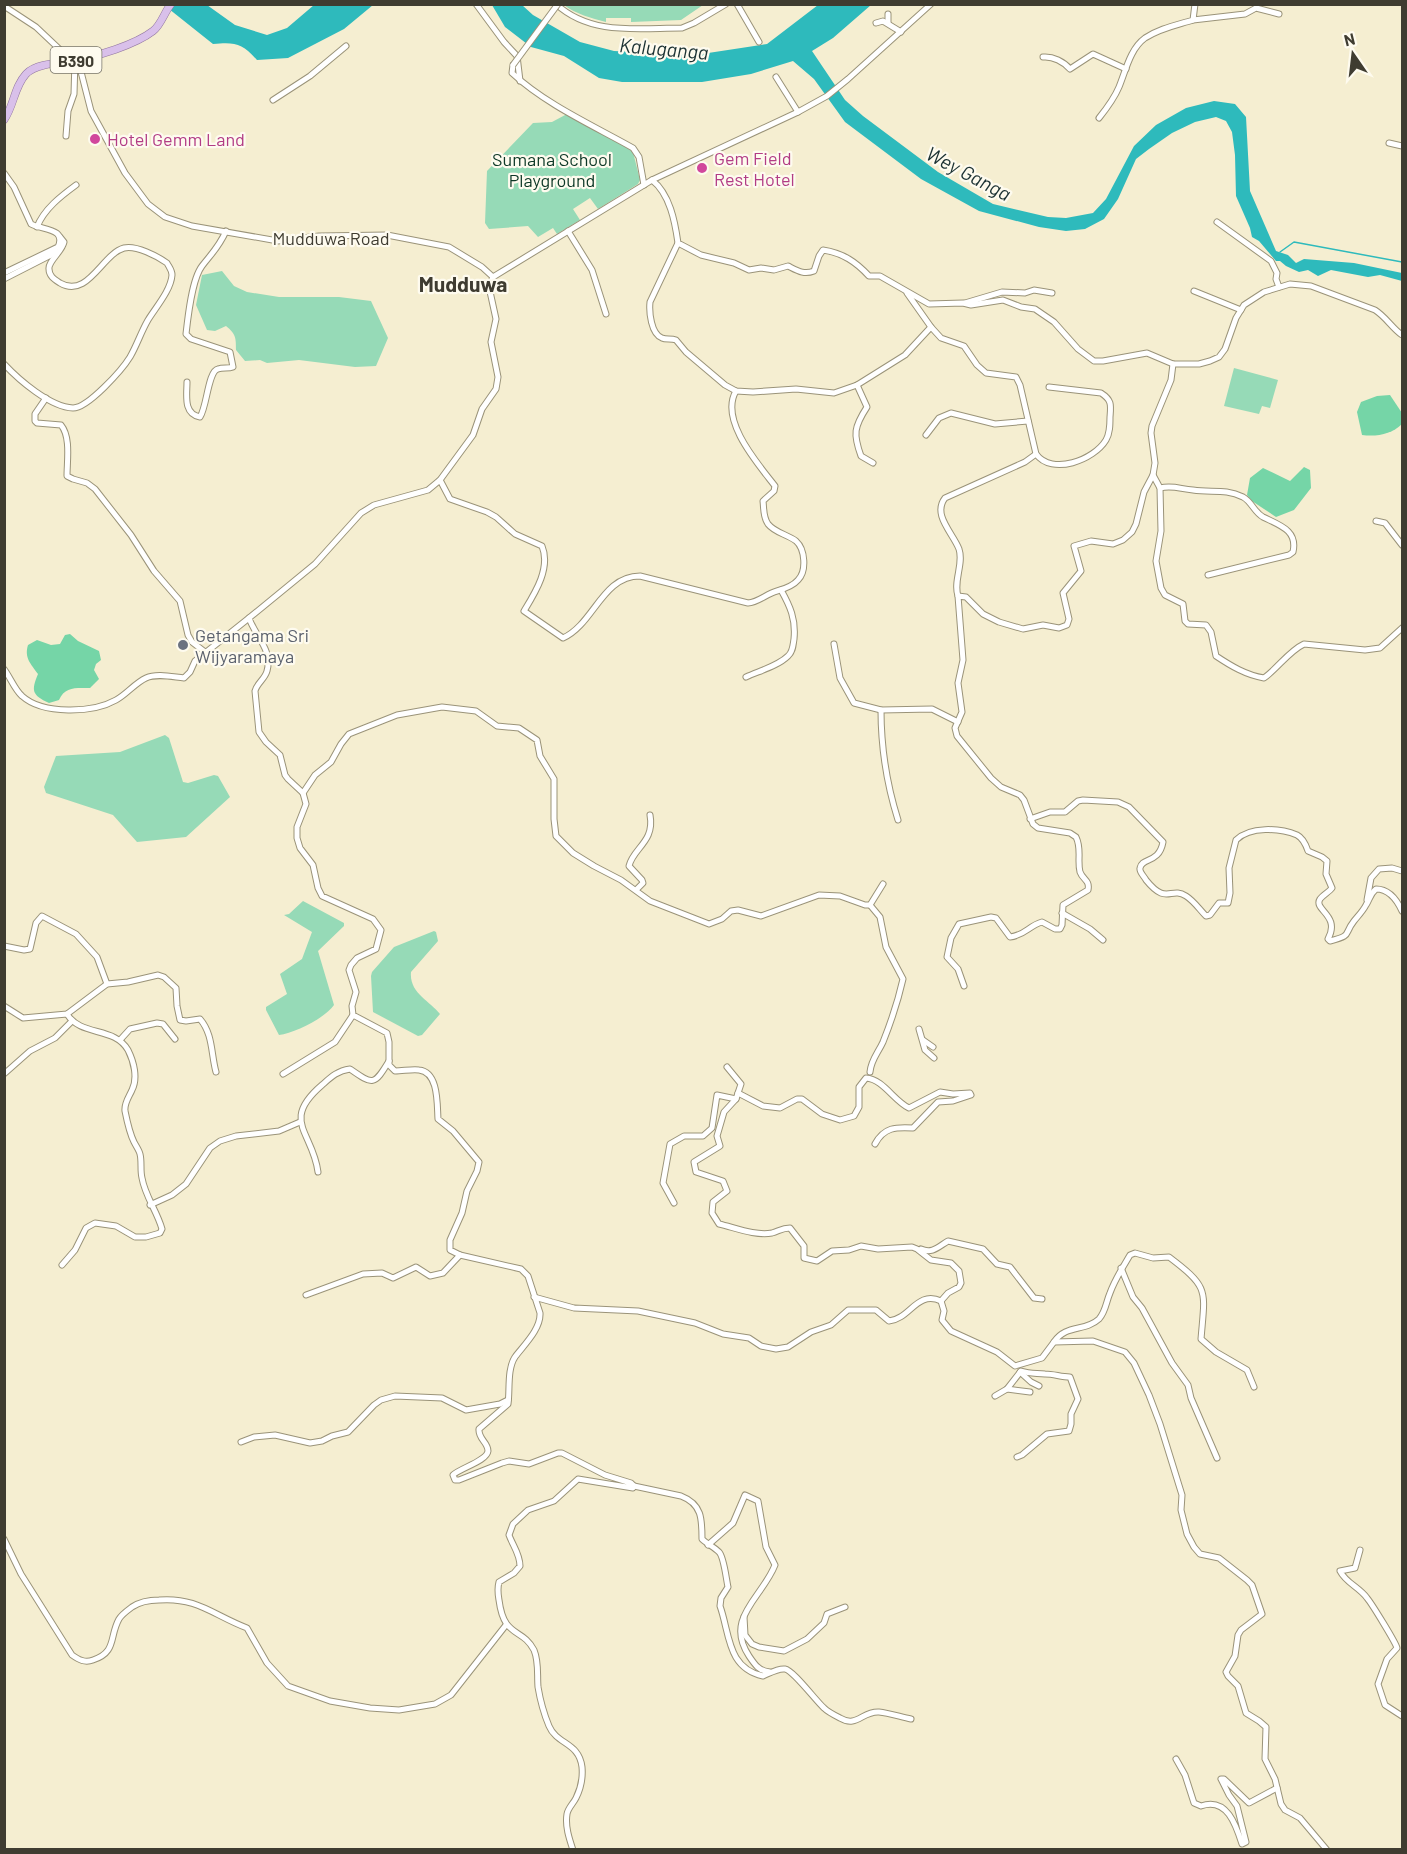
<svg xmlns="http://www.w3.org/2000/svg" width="1407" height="1854" font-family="Barlow,sans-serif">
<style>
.green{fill:#96dab7}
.forest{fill:#75d5a7}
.water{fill:#2ebabc}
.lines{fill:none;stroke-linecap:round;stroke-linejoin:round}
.stream{stroke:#2ebabc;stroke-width:1.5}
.minor-casing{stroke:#9a9379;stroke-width:7}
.major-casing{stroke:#9276a0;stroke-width:8}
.minor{stroke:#fff;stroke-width:5}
.major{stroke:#d9c0ea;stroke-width:7}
.minor-bridge-casing{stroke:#9a9379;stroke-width:7;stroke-linecap:butt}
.minor-bridge{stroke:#fff;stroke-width:5}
.hotel-dot{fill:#d1479c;stroke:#fefbef;stroke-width:2}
.worship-dot{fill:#6b7280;stroke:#fefbef;stroke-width:2}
.labels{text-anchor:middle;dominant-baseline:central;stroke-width:4.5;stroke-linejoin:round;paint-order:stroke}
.shield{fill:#fefbef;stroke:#78756a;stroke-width:1.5}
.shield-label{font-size:16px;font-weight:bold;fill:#3f3c31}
.hotel-label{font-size:18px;fill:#b23c85;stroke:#fefbef;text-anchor:start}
.park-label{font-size:18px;fill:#0d3826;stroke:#fefbef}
.street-label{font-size:18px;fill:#3f3c31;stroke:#fefbef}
.worship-label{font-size:18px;fill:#5b616d;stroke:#fefbef;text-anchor:start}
.water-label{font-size:20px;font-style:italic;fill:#1c3233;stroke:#fefbef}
.quarter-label{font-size:21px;font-weight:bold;fill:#3f3c31;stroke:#fefbef}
</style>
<rect width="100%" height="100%" fill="#f5eed1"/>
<!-- green -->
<g class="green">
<path d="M564 5H703L681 20 631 22V18H606V22C591 18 576 14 564 5Z"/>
<path d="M567 114 631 149 633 152 640 180 638 184 598 209 590 198 573 209 580 220 557 234 553 228 538 237 528 226 489 229 485 223 487 171 533 123 552 122Z"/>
<path d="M222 271 234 286 247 292 279 297H339L371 301 388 338 376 366 355 367 299 360 267 363 260 360 245 361 236 350C236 338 236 334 226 326L215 331 207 330 196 305 202 275Z"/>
<path d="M1234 368 1278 380 1270 408 1262 406 1259 414 1224 406Z"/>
<path d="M165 735 169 738 183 782 188 783 214 775 218 776 230 797 186 837 137 842 113 815 46 793 44 787 56 756 120 752Z"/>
<path d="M303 901 344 923V926L318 951 334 1005C325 1018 295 1033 279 1035L266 1010V1007L287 994 280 974 302 959 312 932 284 915 289 914Z"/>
<path d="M434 931 436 932 438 941 411 972C409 993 430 1001 440 1014L422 1035 418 1036 373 1012 371 976 372 972 394 947Z"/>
</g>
<!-- forest -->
<g class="forest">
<path d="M1390 395 1402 413V424C1392 434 1377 437 1362 435L1357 412 1361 402 1377 396Z"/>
<path d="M1304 467 1310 470 1311 488 1294 510 1276 517 1252 501 1247 495 1250 478 1263 468 1290 481Z"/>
<path d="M70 634 78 641 99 651 101 660 96 664 94 670 99 679 90 688C77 688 65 686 59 700L49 703C32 695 31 691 38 674 31 664 24 658 28 645L37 640 51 645 60 644 65 635Z"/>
</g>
<!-- water -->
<g class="water">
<path d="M164 5H207L235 25 267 35 287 28 314 5H373L344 29 288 58 257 60C242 43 235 42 213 44Z"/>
<path d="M492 5H522L533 15 580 42 614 51 695 55 767 44 818 5H871L833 38 812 51 845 100 863 116 938 172 993 204 1048 217 1066 218 1093 213 1106 199 1134 146 1156 125 1186 108 1214 101 1235 104 1246 117 1250 191 1276 251 1288 255 1296 263 1304 259 1354 263 1402 273V281L1380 275 1368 277 1331 270 1318 276 1308 270 1299 272 1286 266 1280 261H1276L1259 241 1252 237 1250 228 1236 196 1235 155 1232 132 1226 121 1216 117 1195 122 1172 133 1149 149 1136 159 1118 199 1104 219 1085 229 1066 231 1039 227 979 211 921 179 845 122 814 79 793 61 751 74 702 82H622L599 78 564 56 531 47 505 27Z"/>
</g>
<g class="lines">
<!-- stream -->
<path class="stream" d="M1280 252 1294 242 1402 262"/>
<defs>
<g id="minor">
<path d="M476 4 504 42 517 56 520 81"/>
<path d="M556 4C591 36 638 28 682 28L694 23 726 4"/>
<path d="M737 4 759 42"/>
<path d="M4 6 36 27 72 61"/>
<path d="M1193 20 1245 14 1256 8 1279 14"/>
<path d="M876 23 883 21 901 32"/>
<path d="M888 23V14"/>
<path d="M1043 57C1053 56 1064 62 1070 69L1093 54 1126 69"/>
<path d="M78 60 91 111 125 173 148 204 165 217 192 226 278 241 319 236 387 235 449 247 482 267 493 277"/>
<path d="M513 65 512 73C545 104 594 126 633 148L639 157 644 185"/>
<path d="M776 77 798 112"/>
<path d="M273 100 310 76 346 46"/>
<path d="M1099 118C1107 108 1114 99 1119 87 1126 70 1130 49 1145 38 1160 28 1177 25 1193 20L1195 4"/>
<path d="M66 136 68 111 74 94 75 60"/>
<path d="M1389 143 1402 146"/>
<path d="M4 173 14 187 31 224C42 230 67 228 58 247L4 273"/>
<path d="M652 180C670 194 675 222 678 243L701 255 734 263 749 270 761 268 774 270 788 266C798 271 804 275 814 271L819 256 823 250C843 253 856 262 869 276H880L929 304 963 303 971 305 1003 300 1021 307 1035 309 1054 322 1078 349 1094 361H1103L1147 353 1173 364H1199L1210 361 1219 357 1225 349 1236 318 1244 305 1264 292 1290 284 1311 286 1375 310C1386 317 1392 328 1402 335"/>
<path d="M1217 222 1271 261 1277 273 1276 279 1279 287"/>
<path d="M37 227C44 209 61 196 76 185"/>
<path d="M568 231 592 270 606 314"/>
<path d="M678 243 650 302C649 312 651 334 662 338 666 340 671 338 676 340L686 352 725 385 736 391 753 392 796 389 834 393 857 385 905 355 931 327"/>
<path d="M493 277 489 287 496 319 491 342 498 377 496 389 482 409 473 435 440 480 428 490 374 505 361 513 315 564 249 618C255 636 273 650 267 671 265 679 257 683 255 691L259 732 266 742 280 755 285 775 288 779 303 793 306 804 297 827V838L300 848 313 865 318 888 322 896 373 919 381 930 376 949 357 958 351 965 349 970 356 992 352 1006 353 1015 387 1033 389 1042V1065L395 1071C403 1071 412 1069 419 1070 439 1072 437 1105 438 1119L453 1131 479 1162 477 1171 467 1191 462 1213 450 1240V1250L460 1255 521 1269 528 1276 540 1313C541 1329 524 1345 515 1357 507 1369 510 1390 508 1404L479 1429C478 1439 488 1442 488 1451 487 1461 460 1468 453 1475L455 1480H459L502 1463 509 1461 529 1464 558 1453H562L605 1475 631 1483 634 1486 633 1488 578 1479 554 1501 528 1510 513 1524 509 1535C513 1546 520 1554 520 1566L514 1573 499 1582C497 1589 498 1594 499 1600 504 1639 522 1627 534 1650 539 1662 537 1674 538 1687 540 1699 544 1714 549 1726 557 1745 579 1742 582 1767 583 1778 581 1788 576 1798 573 1804 568 1808 567 1814 565 1826 569 1838 573 1850"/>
<path d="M493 277 652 180 798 112 827 96 848 79 931 4"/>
<path d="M4 279 51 255 55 251"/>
<path d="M1194 291 1241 310"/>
<path d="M907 293 931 327 941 338 964 346 977 365 986 373 1016 377 1020 385 1036 454 1025 462 945 498C932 515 953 533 959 549 964 564 953 581 958 596"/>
<path d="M965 303 1002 292 1025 293 1034 290 1052 293"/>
<path d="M4 364C19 380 50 407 73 408 88 408 122 370 130 357 137 345 141 332 148 320 156 307 171 290 172 275 172 270 169 267 167 263 157 256 136 245 124 248 102 254 88 299 60 283 54 279 49 276 49 269 48 261 62 252 64 242L60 237"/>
<path d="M187 382C187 395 183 414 200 417 207 407 208 371 218 369 223 367 228 369 233 367L230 352 191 339 186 334C188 316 192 279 202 266 212 253 219 247 226 231"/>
<path d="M857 385 867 407C854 427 853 434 861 456L873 463"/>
<path d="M46 398 35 414V421L37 423 61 425C71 437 67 461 67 476L73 479 87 483 95 489 131 535 154 571 180 601 188 635 192 642 205 652"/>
<path d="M926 435 939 418 951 413 995 424 1028 421"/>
<path d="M1036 454C1052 476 1094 460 1106 440 1110 433 1110 425 1110 417 1111 405 1112 400 1101 393L1049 387"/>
<path d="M1153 475 1160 488 1161 531 1156 561 1161 588 1165 595 1183 604 1185 621 1188 624 1206 625 1211 632 1216 656C1231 666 1246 675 1264 678 1278 668 1289 651 1304 644L1365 650 1380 648 1402 628"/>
<path d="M440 480 450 499 487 512 496 517 515 534 542 546C551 568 535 593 524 611L563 638C594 624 602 576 640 576L748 603C759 602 766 594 777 591 784 589 793 586 798 580 807 571 805 549 796 541 787 534 775 533 768 524 763 517 764 509 763 501L774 491 775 486C758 464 719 420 736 391"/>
<path d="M1160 488C1173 485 1180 489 1193 490 1211 493 1225 488 1243 497 1252 502 1254 512 1263 517 1279 525 1298 530 1293 552L1289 555 1208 575"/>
<path d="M1376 521 1385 523 1402 545"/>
<path d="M834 644 840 678 854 703 881 710 932 709 958 722"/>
<path d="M4 669C10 677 15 690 22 696 43 715 93 713 116 700 127 694 135 683 146 678 157 673 173 677 184 678L190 672 195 661 249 618"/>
<path d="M746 677C759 671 778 666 788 656 793 652 793 645 794 639 796 619 790 606 781 590"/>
<path d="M881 710C881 747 887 785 898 820"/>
<path d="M303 793 315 775 331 762 341 744 349 734 397 715 442 707 476 711 497 726 519 728 537 740 540 756 554 779V819L556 836 573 853 594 866 621 880 650 901 709 924 722 919 731 911 738 910 761 916 819 895 840 896 865 905H870L883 884"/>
<path d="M1030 819 1050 812H1065L1078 801 1083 800 1118 802 1129 807 1163 842C1159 864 1142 857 1140 868 1139 872 1144 876 1146 880 1167 906 1170 886 1186 896 1194 901 1200 910 1206 916L1210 915 1219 903H1228L1230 893 1229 868 1236 840C1250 826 1280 828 1297 835 1303 838 1306 845 1308 851L1322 857 1327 861 1326 874 1332 888C1329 892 1323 895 1320 899 1313 910 1341 915 1328 939L1330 941C1353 935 1343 935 1354 921 1358 916 1363 911 1366 905 1370 899 1370 894 1376 889 1389 889 1397 900 1402 911"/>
<path d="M636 890 643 883 642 880 629 866C633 848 655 842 650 815"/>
<path d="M1367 900 1371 878 1379 869 1392 868 1402 871"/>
<path d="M1062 913 1090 929 1103 940"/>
<path d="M4 946 24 950 30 949 36 923 42 916 76 934 97 957 107 984"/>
<path d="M964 986 958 969 947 957 951 938 959 924 991 917 996 918 1010 937C1026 935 1028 926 1042 922L1055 929H1060L1062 925 1063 905 1088 890C1090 880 1083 880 1080 872 1077 860 1082 849 1076 837L1070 833 1038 828 1033 824 1024 800 1020 795 1001 787 991 778 957 736 955 728 962 712 958 683 963 660 958 596 966 597 983 614 999 622 1023 629 1043 625 1059 628 1067 625 1069 619 1063 593 1081 571 1074 546 1091 541 1113 544 1123 540 1132 532 1136 524 1144 492 1153 475 1155 463 1151 433 1152 426 1171 380 1173 364"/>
<path d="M4 1006 23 1018 67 1014 107 984 128 982 158 975 164 977 176 988 177 1006 180 1020 186 1021 200 1019C213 1034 211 1054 216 1072"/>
<path d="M919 1029 925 1050 934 1058"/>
<path d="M120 1040 130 1029 157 1023 163 1024 175 1039"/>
<path d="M923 1040 933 1047"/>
<path d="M727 1067 741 1084 736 1099 724 1112 717 1136 720 1146 694 1162 696 1172 723 1181 727 1191 713 1202 712 1213 719 1224C736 1228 755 1236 772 1233 779 1231 782 1228 790 1228L804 1246V1258L817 1261 832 1251 849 1250 861 1246 878 1249 912 1247 917 1249 931 1260 951 1263 959 1271 961 1283 959 1287 948 1293 941 1301"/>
<path d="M870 1072C871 1060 878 1053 883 1042 891 1022 898 1001 903 979L886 947 880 917 870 905"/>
<path d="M4 1074 30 1051 55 1038 72 1021"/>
<path d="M283 1074 335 1042 353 1015"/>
<path d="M738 1093 763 1106 780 1108 797 1099H802L822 1114 840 1120 854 1116 859 1107V1087L866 1078C883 1079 894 1101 909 1108L940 1092 953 1094 970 1093 971 1095 953 1101 938 1102 913 1128C896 1127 884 1127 875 1144"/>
<path d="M318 1172C313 1132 280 1121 322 1085 331 1077 337 1071 350 1069 373 1085 374 1086 389 1061"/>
<path d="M674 1203 663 1183 670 1144 684 1136H703L712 1128 717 1095 736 1099"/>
<path d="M150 1205 172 1195 186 1184 210 1148 220 1141 236 1136 279 1131 300 1122"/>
<path d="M921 1249C932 1254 938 1247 948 1241L983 1249 997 1264 1010 1267 1034 1298 1042 1299"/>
<path d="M62 1265 75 1250 86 1228 95 1223 116 1226 135 1237H146L160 1233 162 1229C157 1211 145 1196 142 1178 140 1170 142 1162 140 1154 139 1150 136 1146 134 1142 130 1134 127 1121 125 1111 124 1103 129 1097 132 1090 138 1078 134 1062 128 1050 114 1026 81 1037 67 1014"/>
<path d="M1121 1268 1133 1297 1142 1308 1172 1363 1188 1385 1191 1398 1217 1458"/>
<path d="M306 1295 363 1274 382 1273 393 1278 416 1267 430 1276 443 1273 460 1255"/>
<path d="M534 1297 574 1308 638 1311 695 1323 723 1334 749 1338 761 1346 776 1349 788 1347 811 1332 831 1325 848 1310H876L889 1321C910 1319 917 1290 941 1301L944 1311 942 1320 951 1331 997 1352 1015 1366 1042 1358 1054 1342 1093 1341 1125 1352 1134 1363 1149 1395 1160 1424 1182 1495 1181 1510 1187 1534 1194 1547 1200 1554 1219 1558 1247 1580 1252 1585 1262 1614 1241 1630 1238 1635 1235 1656 1226 1672 1228 1676 1238 1686 1246 1713 1259 1721 1266 1727 1265 1759 1275 1779 1281 1804 1285 1810 1300 1818 1327 1850"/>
<path d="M1054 1342C1066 1324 1085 1332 1099 1319 1106 1311 1106 1302 1110 1293 1115 1279 1123 1267 1130 1255L1135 1253 1153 1258 1169 1257C1210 1288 1205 1290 1201 1339L1216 1352 1247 1370 1254 1387"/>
<path d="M1020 1372 1031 1382 1039 1386"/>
<path d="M1007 1389 1030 1392"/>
<path d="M995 1396 1007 1389 1021 1371C1030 1374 1036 1373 1045 1374 1054 1374 1061 1377 1070 1377L1078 1399 1071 1414V1424L1069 1431 1047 1434 1022 1455 1017 1457"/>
<path d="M241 1442 254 1437 275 1435 310 1443 322 1441 332 1436 348 1432 374 1405 381 1400 395 1396 442 1398 466 1410 500 1404 508 1400"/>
<path d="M634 1486 681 1496C702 1504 702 1519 702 1539 707 1544 714 1547 719 1552 724 1557 726 1578 728 1587L721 1598 720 1606C730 1634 727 1668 763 1676 770 1673 778 1668 785 1669 793 1670 816 1701 824 1708 828 1712 834 1715 840 1718 857 1728 862 1711 879 1712 889 1713 901 1717 911 1719"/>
<path d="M4 1539 21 1574 72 1655C79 1660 85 1663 93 1660 117 1652 109 1637 119 1619 122 1614 128 1610 132 1607 141 1601 150 1600 159 1600 197 1597 213 1615 247 1628L267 1663 288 1686 330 1701 370 1708 399 1710 435 1704 451 1695 506 1625"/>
<path d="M708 1545 733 1523 745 1495 758 1501 766 1547 775 1565C762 1598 724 1618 749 1656 755 1665 759 1671 770 1672"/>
<path d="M1360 1550 1355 1568 1340 1571C1346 1583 1359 1587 1367 1598 1372 1604 1396 1643 1397 1648L1387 1659 1378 1684 1385 1705 1402 1716"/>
<path d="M744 1617 745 1635 752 1644 759 1647 784 1651 807 1639 824 1623 827 1614 845 1607"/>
<path d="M1176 1759 1185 1775 1194 1803 1201 1806C1227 1797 1236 1825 1242 1844L1246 1842 1237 1806 1229 1795 1221 1779H1224L1249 1803 1277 1788"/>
</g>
<path id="major" d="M4 120C14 106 14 87 26 74 36 63 61 63 75 61 97 56 135 45 153 31 161 25 164 13 171 4"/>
</defs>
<!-- minor casing -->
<use href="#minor" class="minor-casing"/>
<!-- major casing -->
<use href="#major" class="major-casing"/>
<!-- minor -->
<use href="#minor" class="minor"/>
<!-- major -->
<use href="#major" class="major"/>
<defs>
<path id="minor-bridge" d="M513 65 558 4"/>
</defs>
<!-- minor-bridge casing -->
<use href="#minor-bridge" class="minor-bridge-casing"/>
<!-- minor-bridge -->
<use href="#minor-bridge" class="minor-bridge"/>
</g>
<!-- markers -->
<g class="hotel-dot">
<circle cx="95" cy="139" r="6"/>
<circle cx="702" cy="168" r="6"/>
</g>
<circle class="worship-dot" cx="183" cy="645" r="6"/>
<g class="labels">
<!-- shield labels -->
<rect class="shield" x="50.5" y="47" width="51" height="26" rx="4.5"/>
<g class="shield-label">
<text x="76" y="60">B390</text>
</g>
<!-- hotel labels -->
<g class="hotel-label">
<text x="107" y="139">Hotel Gemm Land</text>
<text x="714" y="158">Gem Field<tspan x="714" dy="21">Rest Hotel</tspan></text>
</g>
<!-- park labels -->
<g class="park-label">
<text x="552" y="159">Sumana School<tspan x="552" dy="21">Playground</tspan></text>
</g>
<!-- street labels -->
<g class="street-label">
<text x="331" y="238">Mudduwa Road</text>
</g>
<!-- worship labels -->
<g class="worship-label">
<text x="195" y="635">Getangama Sri<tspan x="195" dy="21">Wijyaramaya</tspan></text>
</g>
<!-- water labels -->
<g class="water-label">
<text transform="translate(664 48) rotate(5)">Kaluganga</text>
<text transform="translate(969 173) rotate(28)">Wey Ganga</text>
</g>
<!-- quarter labels -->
<g class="quarter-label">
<text x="463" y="283">Mudduwa</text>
</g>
</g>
<!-- border -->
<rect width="1407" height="1854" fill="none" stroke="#3f3c31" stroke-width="12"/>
<!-- north arrow -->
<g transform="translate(1353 54) rotate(346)" stroke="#fefbef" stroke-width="4.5" paint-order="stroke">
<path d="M0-4.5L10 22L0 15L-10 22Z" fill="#3f3c31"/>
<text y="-9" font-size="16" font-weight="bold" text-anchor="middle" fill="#3f3c31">N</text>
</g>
</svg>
